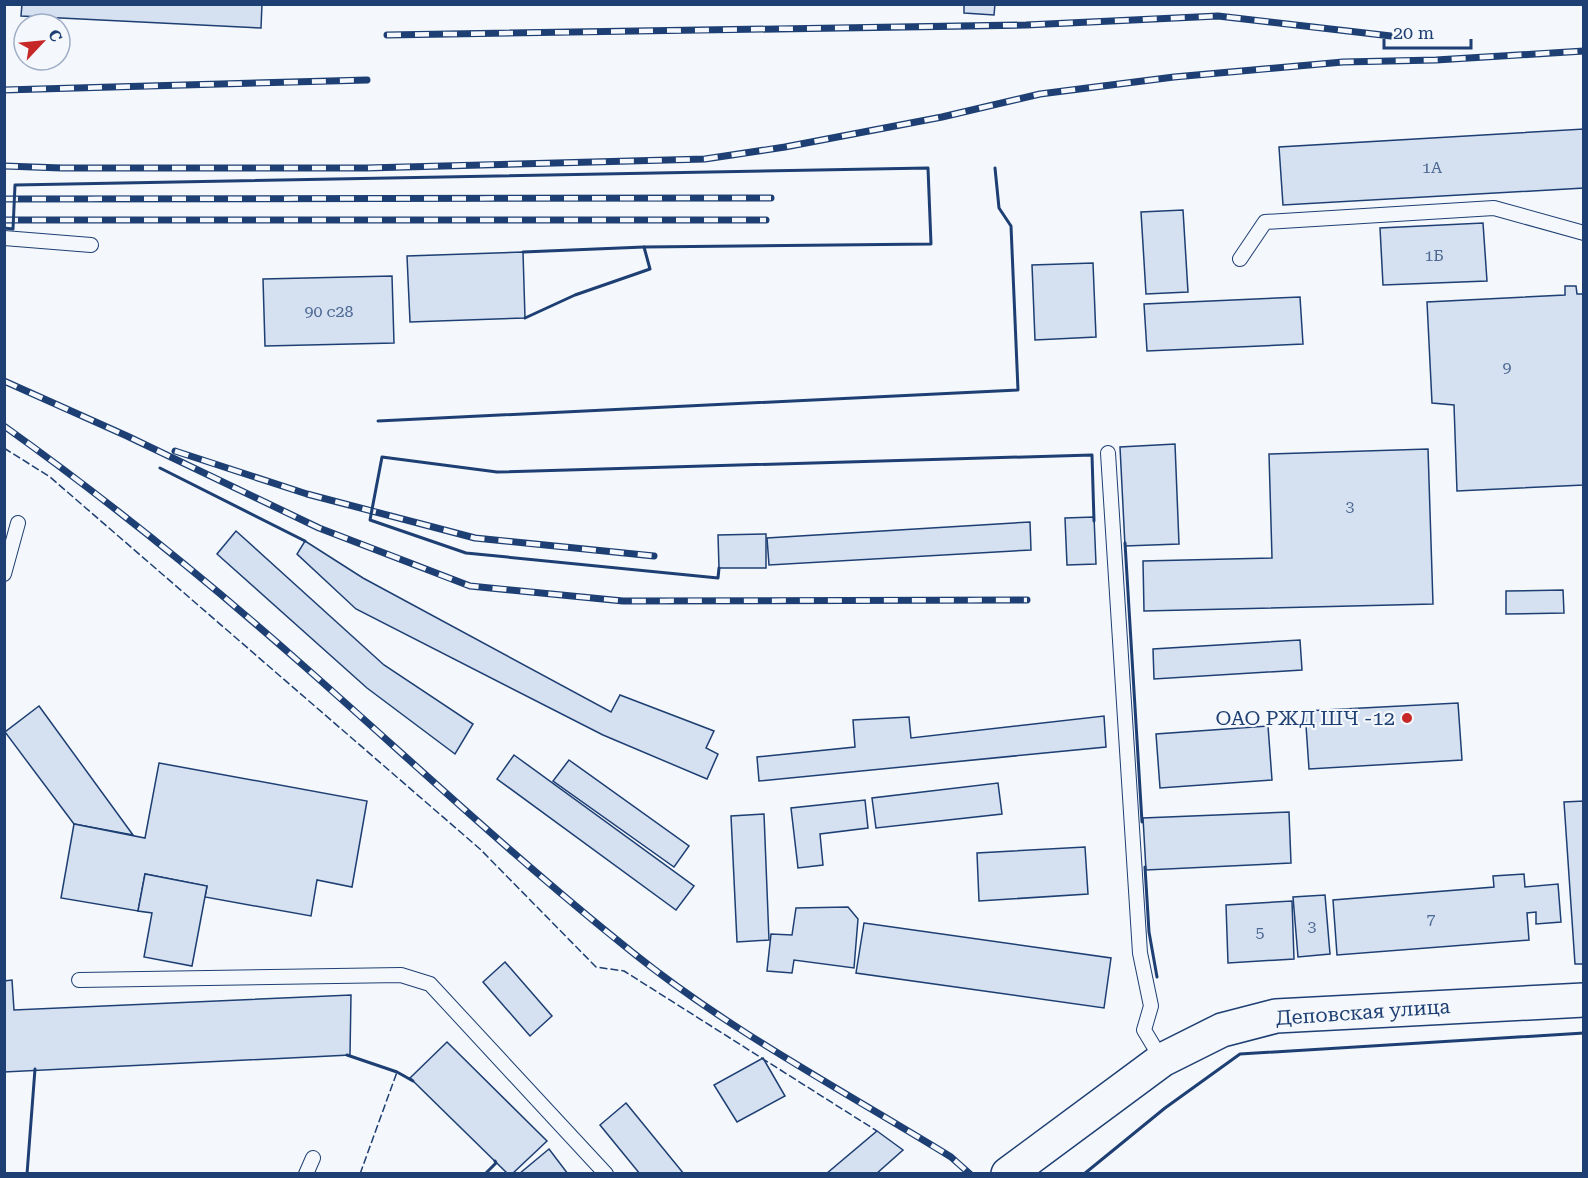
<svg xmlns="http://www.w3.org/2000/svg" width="1588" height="1178" font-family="'Roboto Serif',serif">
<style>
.building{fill:#d5e0f0;stroke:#1d3f73;stroke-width:1.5}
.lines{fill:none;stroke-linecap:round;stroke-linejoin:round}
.lane-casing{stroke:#1d3f73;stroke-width:16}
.secondary-casing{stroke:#1d3f73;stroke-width:36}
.lane{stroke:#f4f7fb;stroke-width:14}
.secondary{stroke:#f4f7fb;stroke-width:33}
.rail-casing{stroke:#1d3f73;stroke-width:7}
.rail{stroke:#f4f7fb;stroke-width:4.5;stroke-dasharray:14;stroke-linecap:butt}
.fence{stroke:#1d3f73;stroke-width:1.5;stroke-dasharray:8 3;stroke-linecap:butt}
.wall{stroke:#1d3f73;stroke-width:3}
.poi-dot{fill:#c62828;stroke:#f4f7fb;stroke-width:2}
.labels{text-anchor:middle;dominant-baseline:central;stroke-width:4.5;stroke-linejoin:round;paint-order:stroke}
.number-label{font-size:16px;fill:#4b6792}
.poi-label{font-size:20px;fill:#1d3f73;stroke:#f4f7fb;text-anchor:end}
.street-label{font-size:20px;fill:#1d3f73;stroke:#f4f7fb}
</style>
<rect width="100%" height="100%" fill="#f4f7fb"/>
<!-- building -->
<g class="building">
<path d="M22 4H262L261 28 21 16Z"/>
<path d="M964 4H995L994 15 964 13Z"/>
<path d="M1584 129V188L1283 205 1279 147Z"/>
<path d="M1183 210 1188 292 1146 294 1141 212Z"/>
<path d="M1483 223 1487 281 1383 285 1380 228Z"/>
<path d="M523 252 525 318 410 322 407 256Z"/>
<path d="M1093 263 1096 337 1035 340 1032 265Z"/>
<path d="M392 276 394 343 265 346 263 279Z"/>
<path d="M1565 286H1576L1577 294H1584V485L1457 491 1454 405 1432 403 1427 302 1565 295Z"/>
<path d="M1300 297 1303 344 1147 351 1144 304Z"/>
<path d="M1175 444 1179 544 1125 546 1120 447Z"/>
<path d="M1428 449 1433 604 1144 611 1143 561 1272 558 1269 454Z"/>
<path d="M1094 517 1096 564 1067 565 1065 518Z"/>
<path d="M1030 522 1031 550 769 565 767 538Z"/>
<path d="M236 531 384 665 473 724 455 754 367 688 217 554Z"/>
<path d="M766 534V568H719L718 535Z"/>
<path d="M305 541 363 578 611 712 620 695 714 731 706 748 718 754 707 779 603 735 356 609 297 554Z"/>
<path d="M1563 590 1564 613 1506 614V591Z"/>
<path d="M1300 640 1302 670 1154 679 1153 649Z"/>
<path d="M1458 703 1462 760 1309 769 1305 711Z"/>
<path d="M39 706 133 835 74 824 5 732Z"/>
<path d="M1104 716 1106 747 759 781 757 757 855 747 853 720 909 717 911 738Z"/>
<path d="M1268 726 1272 780 1160 788 1156 734Z"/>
<path d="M514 755 694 886 676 910 497 779Z"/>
<path d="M569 760 689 846 674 867 553 781Z"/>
<path d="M159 763 367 801 352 887 317 880 311 916 205 897 207 886 145 874 138 911 61 898 74 824 145 838Z"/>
<path d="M998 783 1002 814 876 828 872 798Z"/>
<path d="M865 800 868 828 820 834 823 865 798 868 791 808Z"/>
<path d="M1584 801V964H1575L1564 802Z"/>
<path d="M1289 812 1291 863 1146 870 1143 818Z"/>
<path d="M764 814 769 940 737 942 731 816Z"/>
<path d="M1085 847 1088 894 979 901 977 853Z"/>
<path d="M145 874 207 886 192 966 144 957 152 913 138 911Z"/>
<path d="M1524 874 1525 887 1558 884 1561 922 1536 924V912L1527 913 1529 940 1337 955 1333 900 1494 887 1493 876Z"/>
<path d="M1325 895 1330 954 1298 957 1293 897Z"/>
<path d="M1292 901 1294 959 1228 963 1226 905Z"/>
<path d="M848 907 858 919 854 968 794 960 792 973 767 971 771 934 792 935 796 908Z"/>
<path d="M864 923 1111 958 1104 1008 856 973Z"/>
<path d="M505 962 552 1016 530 1036 483 982Z"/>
<path d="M12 980 14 1010 351 995 350 1055 4 1072V981Z"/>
<path d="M447 1042 547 1141 512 1174H508L410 1078Z"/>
<path d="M763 1058 785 1096 737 1122 714 1085Z"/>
<path d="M626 1103 684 1174H640L600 1125Z"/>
<path d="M877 1131 903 1150 876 1174H826Z"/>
<path d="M549 1149 568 1174H519Z"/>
</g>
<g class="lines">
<defs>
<g id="lane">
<path d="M4 238 91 245"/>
<path d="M1240 259 1265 222 1494 208 1584 233"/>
<path d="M1108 453 1140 953 1151 1006 1144 1030 1162 1060"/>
<path d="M4 574 18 523"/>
<path d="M79 980 401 975 430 984 606 1174"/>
<path d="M306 1174 313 1158"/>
</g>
<path id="secondary" d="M1008 1174 1162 1060 1222 1030 1276 1016 1584 1000"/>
</defs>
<!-- lane casing -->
<use href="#lane" class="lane-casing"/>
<!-- secondary casing -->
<use href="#secondary" class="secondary-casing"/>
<!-- lane -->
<use href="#lane" class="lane"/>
<!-- secondary -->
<use href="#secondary" class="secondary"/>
<defs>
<g id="rail">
<path d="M387 35 1026 25 1218 16 1391 36"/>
<path d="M4 90 367 80"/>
<path d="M4 166 62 168H367L705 159 785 147 942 117 1040 94 1174 77 1343 62 1436 60 1584 51"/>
<path d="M4 199 771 198"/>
<path d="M4 220H766"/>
<path d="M4 381 127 436 319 528 470 586 623 601 1027 600"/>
<path d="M4 426C109 501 209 582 305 667 414 763 519 862 632 952 730 1031 844 1091 951 1157L970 1174"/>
<path d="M175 451 307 494 475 538 654 556"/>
</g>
</defs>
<!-- rail casing -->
<use href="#rail" class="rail-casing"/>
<!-- rail -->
<use href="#rail" class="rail"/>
<!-- fence -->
<g class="fence">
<path d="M4 448 50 477 480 849 596 967 624 971 877 1131"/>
<path d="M360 1174 397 1072 413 1080"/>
<path d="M485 1174 496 1163 494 1160"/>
</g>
<!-- wall -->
<g class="wall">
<path d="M4 228 13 229 15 185 928 168 931 244 644 247 523 252"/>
<path d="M525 318 575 295 650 269 644 247"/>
<path d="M378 421 1018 390 1011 226 999 208 995 168"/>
<path d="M160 468 305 541"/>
<path d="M1125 543 1142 822"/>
<path d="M719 568 718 578 466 553 370 520 382 457 497 472 1092 455 1094 521"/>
<path d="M1145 867 1149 932 1157 977"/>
<path d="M347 1055 397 1072 413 1081"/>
<path d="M27 1174 35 1069"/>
<path d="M485 1174 496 1163 495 1161"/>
<path d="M1084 1174 1165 1108 1240 1054 1584 1033"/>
</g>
</g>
<!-- markers -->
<circle class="poi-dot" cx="1407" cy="718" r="6"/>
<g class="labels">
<!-- number labels -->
<g class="number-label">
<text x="1432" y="167">1А</text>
<text x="1434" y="255">1Б</text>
<text x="329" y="311">90 с28</text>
<text x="1507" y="367">9</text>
<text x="1350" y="506">3</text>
<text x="1431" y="918">7</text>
<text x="1312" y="926">3</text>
<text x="1260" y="932">5</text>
</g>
<!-- poi labels -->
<g class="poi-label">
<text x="1395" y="718">ОАО РЖД ШЧ -12</text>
</g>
<!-- street labels -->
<g class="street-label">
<text transform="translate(1363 1012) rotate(-4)">Деповская улица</text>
</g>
</g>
<!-- border -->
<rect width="1588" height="1178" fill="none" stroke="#1d3f73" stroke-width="12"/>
<!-- north arrow -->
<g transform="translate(42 42) rotate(64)"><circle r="28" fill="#f4f7fb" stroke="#9eadc5" stroke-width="1.5"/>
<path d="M0-4.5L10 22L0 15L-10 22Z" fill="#c62828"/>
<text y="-9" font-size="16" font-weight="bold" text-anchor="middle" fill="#1d3f73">С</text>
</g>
<!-- scale -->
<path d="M1384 39v9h87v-9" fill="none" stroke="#1d3f73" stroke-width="3"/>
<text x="1393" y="39" font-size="18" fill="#1d3f73" stroke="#f4f7fb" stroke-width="4.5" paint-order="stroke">20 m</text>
</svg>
